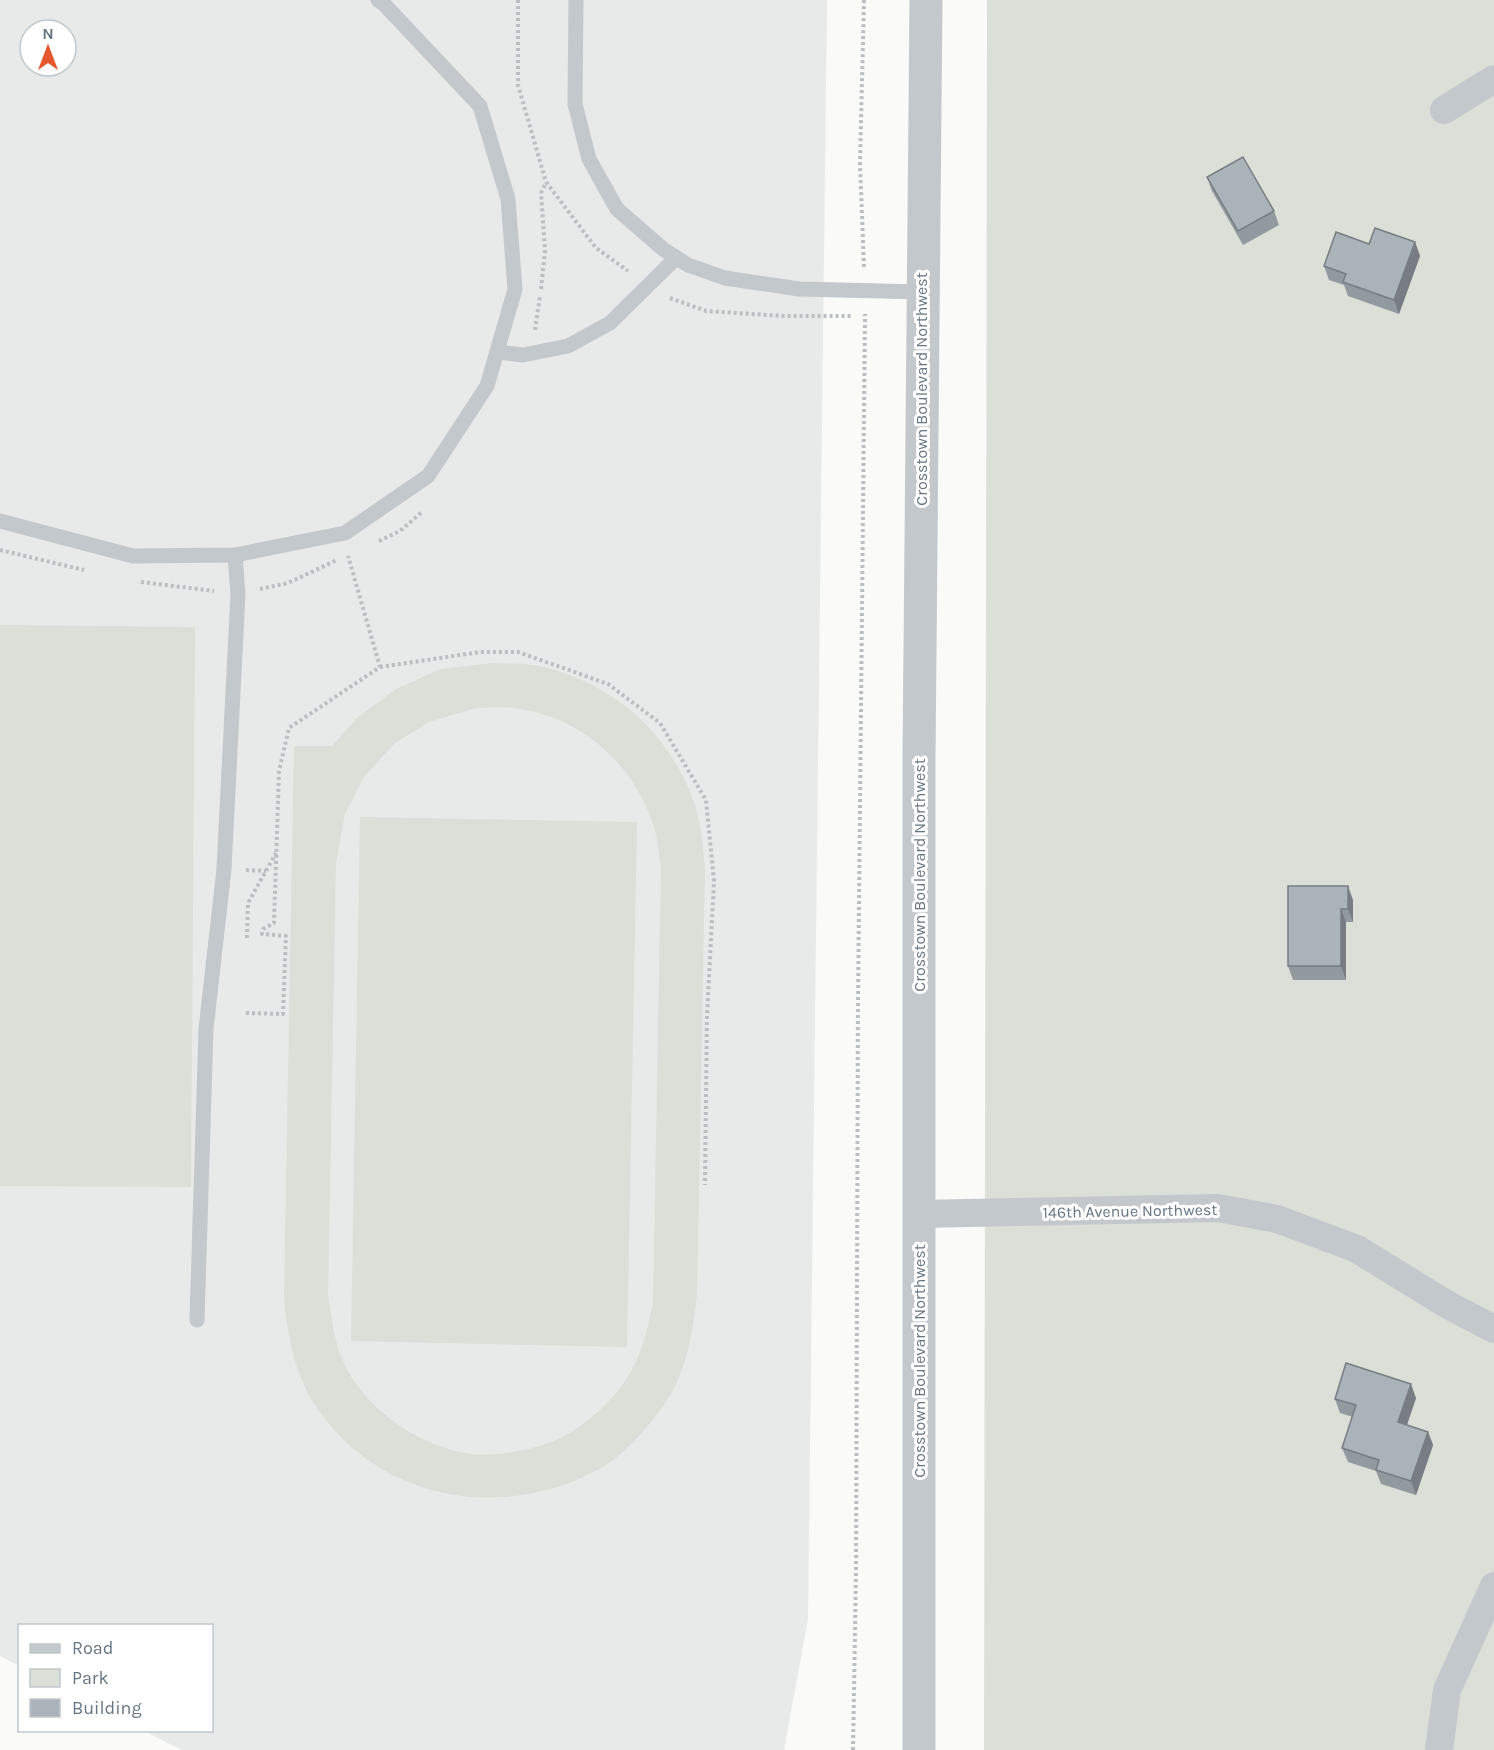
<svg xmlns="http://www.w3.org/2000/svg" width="1494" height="1750" font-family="Karla,sans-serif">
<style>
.built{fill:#e8e9e9;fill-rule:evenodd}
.green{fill:#dadfd7;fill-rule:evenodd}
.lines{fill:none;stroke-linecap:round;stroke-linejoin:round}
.path{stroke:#bbbfc2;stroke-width:4;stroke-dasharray:3 3;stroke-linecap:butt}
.service{stroke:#c3c8cc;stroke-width:15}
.minor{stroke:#c3c8cc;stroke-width:28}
.tertiary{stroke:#c3c8cc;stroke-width:33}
.wall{fill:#929a9f}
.shaded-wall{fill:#777d82}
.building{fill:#aab3b9;stroke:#777d82;stroke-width:1.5}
.labels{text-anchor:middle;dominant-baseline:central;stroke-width:6;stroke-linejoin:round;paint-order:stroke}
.street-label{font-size:16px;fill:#657683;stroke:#fff}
</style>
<rect width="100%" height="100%" fill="#fafaf8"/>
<!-- built -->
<path class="built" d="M0 0H827L808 1619 784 1750H182L144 1731 212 1730V1626H20L19 1666 0 1656ZM30 30H66V66H30Z"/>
<!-- green -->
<g class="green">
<path d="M987 0H1494V1750H984Z"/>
<path d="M0 625 195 627 191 1187 0 1186Z"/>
<path d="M492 663C509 664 527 663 543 667 613 684 666 730 692 797 701 820 703 845 705 869L697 1294C693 1331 687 1370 666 1402 652 1423 625 1454 603 1467 504 1523 379 1502 315 1405 294 1373 287 1333 284 1297L294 746H332L357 718 396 689 441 669ZM476 708C490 708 507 706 521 709 585 720 635 766 654 827 658 840 659 855 661 868L653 1304C647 1331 641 1358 625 1381 611 1403 580 1430 556 1440 534 1450 495 1457 471 1454 425 1447 380 1419 354 1381 336 1355 332 1324 328 1294L336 863 345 814 363 778 395 743 429 722Z"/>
<path d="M360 817 637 822 627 1347 351 1341Z"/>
</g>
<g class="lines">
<!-- path -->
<g class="path">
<path d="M518 0V85L546 182 596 248 628 271"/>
<path d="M864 267 860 164 864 0"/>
<path d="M541 289 545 251 541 193 546 182"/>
<path d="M670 298 706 311 783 316H852"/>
<path d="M535 330 540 296"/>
<path d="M379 541 400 531 422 512"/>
<path d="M0 550 84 570"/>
<path d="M141 582 214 591"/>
<path d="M260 589 288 583 337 560"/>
<path d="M380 667 480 652H518L608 684 660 723 706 800 714 881 707 1016 705 1185"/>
<path d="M246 870 266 871"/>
<path d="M247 938 248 903 276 853"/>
<path d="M246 1013 283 1014 286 936 262 934 263 929 274 923 279 771 289 728 380 667 348 556"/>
<path d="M853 1750 856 1571 858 1003 865 314"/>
</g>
<!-- service -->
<g class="service">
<path d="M576 0 575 104 589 159 617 209 663 249 688 265 725 278 799 289 922 292"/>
<path d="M497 352 523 355 568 346 610 323 676 258"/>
<path d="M0 521 133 556 235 555 345 533 428 476 487 386 515 289 508 199 480 106 383 3 378 0"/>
<path d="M197 1320 206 1029 224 869 238 594 235 555"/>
</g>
<!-- minor -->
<g class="minor">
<path d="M1444 110 1494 79"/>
<path d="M919 1214 1218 1208 1277 1219 1357 1249 1448 1305 1494 1329"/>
<path d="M1439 1750 1447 1690 1494 1586"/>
</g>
<!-- tertiary -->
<path class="tertiary" d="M919 1750V758L926 0"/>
</g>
<!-- wall -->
<g class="wall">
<path d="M1207 177 1274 211 1279 225 1243 245 1212 191Z"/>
<path d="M1415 242 1420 256 1399 314 1348 296 1344 285 1329 280 1324 266 1369 244Z"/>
<path d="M1288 886 1353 900V922H1346V980H1293L1288 966Z"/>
<path d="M1416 1398 1407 1425 1428 1432 1433 1445 1416 1495 1381 1484 1376 1471 1348 1462 1342 1448 1353 1417 1340 1413 1335 1399Z"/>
</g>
<!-- shaded-wall -->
<g class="shaded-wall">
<path d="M1415 242 1420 256 1399 314 1394 300Z"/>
<path d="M1348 886 1353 900V922L1348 909Z"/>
<path d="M1341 909 1346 922V980L1341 966Z"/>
<path d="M1411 1384 1416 1398 1403 1436 1398 1422Z"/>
<path d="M1428 1432 1433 1445 1416 1495 1411 1481Z"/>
</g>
<!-- building -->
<g class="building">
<path d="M1243 157 1274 211 1238 231 1207 177Z"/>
<path d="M1375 228 1415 242 1394 300 1343 282 1346 274 1324 266 1336 232 1369 244Z"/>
<path d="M1288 886H1348V909H1341V966H1288Z"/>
<path d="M1346 1363 1411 1384 1398 1422 1428 1432 1411 1481 1376 1470 1379 1460 1342 1448 1356 1405 1335 1399Z"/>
</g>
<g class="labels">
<!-- street labels -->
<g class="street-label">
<text transform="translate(921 389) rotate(-90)">Crosstown Boulevard Northwest</text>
<text transform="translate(919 875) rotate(-90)">Crosstown Boulevard Northwest</text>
<text transform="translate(1130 1211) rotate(-1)">146th Avenue Northwest</text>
<text transform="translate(919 1361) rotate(-90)">Crosstown Boulevard Northwest</text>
</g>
</g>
<!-- legend -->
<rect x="18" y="1624" width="195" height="108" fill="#ffffff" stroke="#c1c8cd" stroke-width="1.5"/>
<rect x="30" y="1644" width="30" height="9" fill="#c3c8cc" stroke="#c1c8cd" stroke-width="1.5"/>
<text x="72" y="1654" font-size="18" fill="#657683">Road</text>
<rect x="30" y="1669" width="30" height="18" fill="#dadfd7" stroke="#c1c8cd" stroke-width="1.5"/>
<text x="72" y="1684" font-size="18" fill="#657683">Park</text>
<rect x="30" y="1699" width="30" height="18" fill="#aab3b9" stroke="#c1c8cd" stroke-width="1.5"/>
<text x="72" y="1714" font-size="18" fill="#657683">Building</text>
<!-- north arrow -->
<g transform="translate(48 48)"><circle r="28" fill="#ffffff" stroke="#c1c8cd" stroke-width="1.5"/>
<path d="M0-4.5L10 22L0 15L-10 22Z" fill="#e4572e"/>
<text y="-9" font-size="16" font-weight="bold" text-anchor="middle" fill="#657683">N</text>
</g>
</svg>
